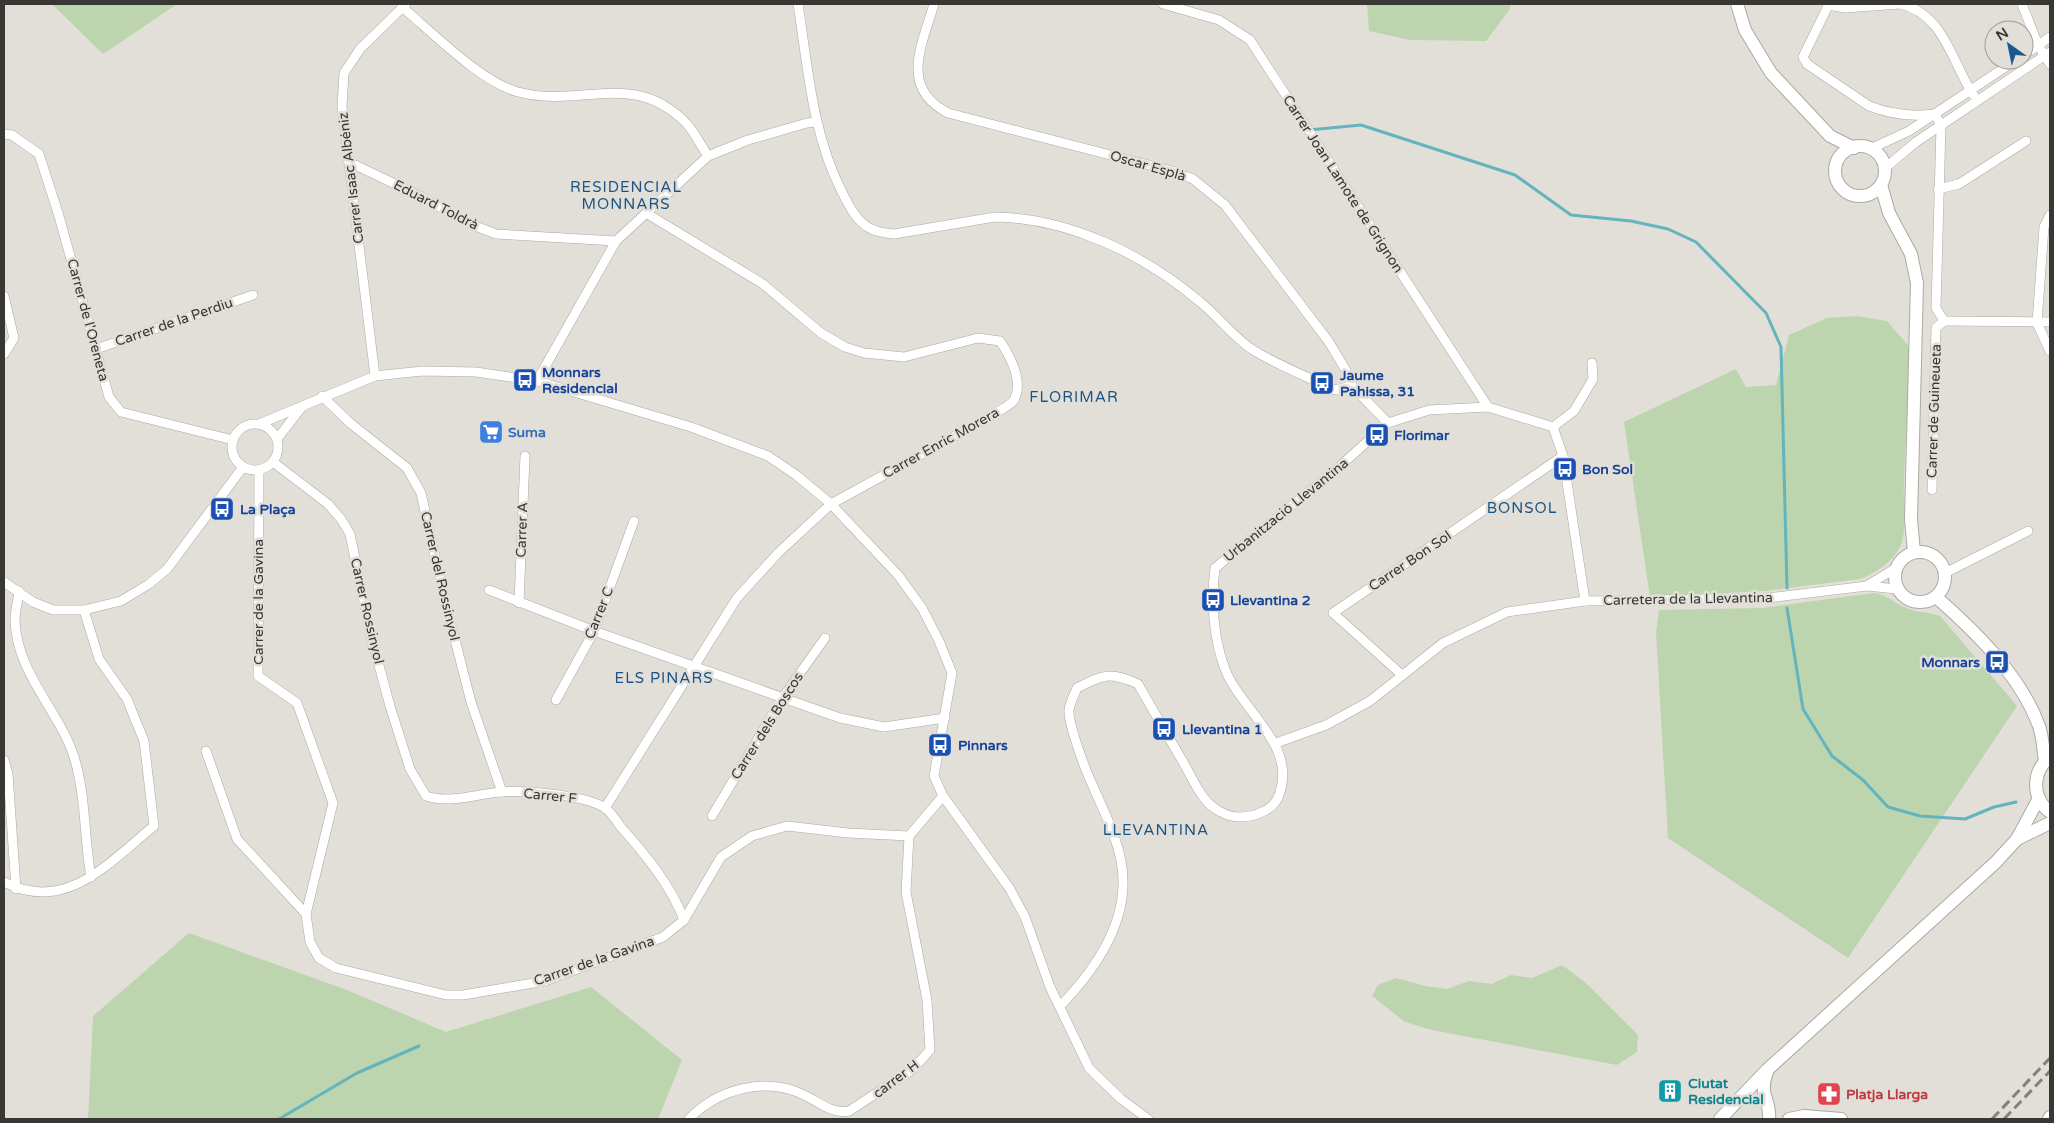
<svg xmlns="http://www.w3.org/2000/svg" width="2054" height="1123" font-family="'Varela Round',sans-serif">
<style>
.green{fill:#bcd5ae}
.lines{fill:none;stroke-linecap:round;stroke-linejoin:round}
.stream{stroke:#63b4bc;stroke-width:3}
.street-casing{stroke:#aca9a2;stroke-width:10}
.secondary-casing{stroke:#aca9a2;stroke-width:14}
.street{stroke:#fff;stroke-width:9}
.secondary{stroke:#fff;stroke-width:12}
.rail{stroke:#83817c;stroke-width:3;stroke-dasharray:10 5;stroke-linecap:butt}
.labels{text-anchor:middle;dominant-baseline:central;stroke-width:5;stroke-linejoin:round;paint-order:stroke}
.street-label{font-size:14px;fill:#383734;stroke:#e2dfd8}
.transit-label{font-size:14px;font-weight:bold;fill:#164399;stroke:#e2dfd8;text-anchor:start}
.shop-label{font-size:14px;font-weight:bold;fill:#366cbe;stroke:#e2dfd8;text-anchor:start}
.culture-label{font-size:14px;font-weight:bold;fill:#0d838f;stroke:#e2dfd8;text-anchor:start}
.health-label{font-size:14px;font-weight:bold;fill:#be3a42;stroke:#e2dfd8;text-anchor:start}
.neighbourhood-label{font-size:15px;letter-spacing:1px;fill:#1a5384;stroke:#e2dfd8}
</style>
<rect width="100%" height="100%" fill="#e2dfd8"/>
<!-- green -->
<g class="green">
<path d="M52 4H177L103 54Z"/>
<path d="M1367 4H1510V9L1486 41 1410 40 1369 31Z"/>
<path d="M1857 316 1887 321 1913 351C1910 394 1905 438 1904 481 1903 496 1906 530 1902 542 1895 561 1877 572 1860 579L1765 591 1650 597 1624 422 1736 369 1746 387 1776 385 1789 335 1827 318Z"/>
<path d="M1874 593C1889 595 1896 605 1909 609 1920 613 1930 612 1940 616L2017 706 1848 958 1668 838 1656 633 1659 610 1762 608Z"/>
<path d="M189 933 347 990 446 1032 591 987 682 1060 658 1119H88L93 1016Z"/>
<path d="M1562 965 1585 982 1638 1035 1637 1052 1617 1065 1432 1030 1405 1022 1372 996 1378 985 1396 978 1425 986 1447 989 1469 981 1492 984 1511 975 1532 978Z"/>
</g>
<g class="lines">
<!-- stream -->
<g class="stream">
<path d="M1309 130 1361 125 1515 175 1571 215 1631 221 1668 229 1696 242 1766 313 1781 347 1787 588"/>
<path d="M1787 608 1803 709 1832 756 1863 780 1888 807 1920 816 1965 819 1994 807 2016 802"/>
<path d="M279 1119 357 1073 419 1046"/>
</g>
<defs>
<g id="street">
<path d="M798 4C808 68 812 133 842 192 848 204 855 218 866 226 875 232 884 233 894 234L995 217C1069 218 1143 254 1199 301 1218 316 1233 337 1253 350 1279 366 1308 377 1335 390L1352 386"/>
<path d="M934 4C922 45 899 88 948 113L1172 171 1193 179 1225 205 1329 342 1348 374 1352 386 1388 423"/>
<path d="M1163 4 1219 20 1250 40 1488 407"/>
<path d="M1829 4 1803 57 1807 64 1869 106C1890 114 1913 117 1935 114L1941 126 1936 308 1944 321"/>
<path d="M1901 4C1944 14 1952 63 1974 96"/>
<path d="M2022 4 2038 45 2050 64"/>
<path d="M1828 5 1845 8 1900 4"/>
<path d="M402 7C433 33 481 82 518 92 582 109 633 68 687 124 695 133 701 146 708 156"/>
<path d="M2024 55 2050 37"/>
<path d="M4 134 12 135 39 154 59 216 109 397 121 412 233 440"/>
<path d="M1870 149 1909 131 2016 60"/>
<path d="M349 162 422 197 470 224 496 234 616 241"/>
<path d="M1885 168 1916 142 2050 52"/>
<path d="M1938 189 1959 184 2026 141"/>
<path d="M2050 215 2044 227 2037 323 2050 351"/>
<path d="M4 296 14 338 4 354"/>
<path d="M1944 321 2050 322"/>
<path d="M96 349 253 295"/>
<path d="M375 376 342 106 344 73 360 49 406 4"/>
<path d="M537 381 616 241 708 156 748 140 807 123 816 122"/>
<path d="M322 396 350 423 407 468 421 493 445 601 471 702 502 792"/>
<circle cx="255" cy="447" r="23"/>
<path d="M259 424 375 376 422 371 476 372 537 381 691 427 768 456 796 475 831 504 898 575 922 608 939 641 952 673 934 776 943 796 1010 889 1025 917 1050 987 1089 1068 1121 1099 1148 1119"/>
<path d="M1553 427 1574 411 1593 379 1592 363"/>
<path d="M277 439 301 408"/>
<path d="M273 462 328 504 341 519 350 534 371 636 390 706 410 769 426 796C450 804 476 794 501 792 524 790 586 795 605 808 611 812 616 820 620 826 644 853 671 885 684 920"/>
<path d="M259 470 258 676 297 703 333 803 306 914 310 942 319 958 336 968 446 995H463L545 981 663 937 684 920 721 857 752 836 787 826 848 833 909 836 943 796"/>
<path d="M1932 490 1936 328 1944 321"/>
<path d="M1945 573 2028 531"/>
<path d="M4 582 33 602 53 610H84L121 601 149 584 167 569 243 467"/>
<path d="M1868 585 1896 568"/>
<path d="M489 590 594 631 840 718 884 727 945 718"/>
<path d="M19 591C18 600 15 611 15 621 17 675 61 712 75 760 86 798 84 838 91 877"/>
<path d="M519 603 525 456"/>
<path d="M1402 675 1333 613 1563 456"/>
<path d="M556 700 594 631 634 521"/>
<path d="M1276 743 1326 725 1370 701 1443 643 1507 612 1585 601 1767 598 1867 586 1897 589"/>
<path d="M206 751 237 839 306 914"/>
<path d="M4 760 8 774 16 889"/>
<path d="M605 808 737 598 779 552 831 504 995 414C1000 410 1011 405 1014 400 1024 381 1010 356 1000 341L978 338 904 357 864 353 845 347 821 333 763 284 646 213"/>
<path d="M712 816 783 697 825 638"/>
<path d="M4 882C66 914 108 863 154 826L144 741 127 699 99 659 84 610"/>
<path d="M1060 1006C1097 968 1132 917 1121 861 1115 831 1100 803 1088 775 1083 763 1068 722 1069 710 1070 703 1074 695 1077 688 1102 675 1110 671 1138 684 1153 710 1168 736 1183 762 1190 774 1196 788 1204 798 1212 809 1227 817 1239 817 1255 817 1274 810 1279 795 1298 745 1241 711 1225 669 1213 638 1211 600 1215 568L1339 467 1388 423 1429 410 1488 407 1553 427 1563 456 1585 601"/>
<path d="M689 1119C719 1088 767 1076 806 1096 821 1103 831 1114 849 1111L912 1070 930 1050 927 1000 906 892 909 836"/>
</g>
<g id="secondary">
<path d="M1737 4 1745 30 1771 73 1830 136 1854 148"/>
<circle cx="1860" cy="171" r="25"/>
<path d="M1881 185 1889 213 1911 254 1917 283 1911 519 1914 552"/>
<circle cx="1920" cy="577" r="25"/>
<path d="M1936 597C1976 632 2020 675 2039 726 2043 737 2043 750 2045 761"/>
<path d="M2050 757C2032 771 2031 798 2050 812"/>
<path d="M2017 839 2050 823"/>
<path d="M1767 1072C1758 1096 1771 1099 1769 1119"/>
<path d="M1720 1119 1767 1070 1996 862 2017 839 2039 798"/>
<path d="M1789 1119 1804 1116 1841 1119"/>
<path d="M2049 1119 2050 1117"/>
</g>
</defs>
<!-- street casing -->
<use href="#street" class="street-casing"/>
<!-- secondary casing -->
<use href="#secondary" class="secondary-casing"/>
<!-- street -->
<use href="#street" class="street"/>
<!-- secondary -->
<use href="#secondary" class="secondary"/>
<!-- rail -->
<g class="rail">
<path d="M1992 1119 2050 1058"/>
<path d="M2004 1119 2050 1071"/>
</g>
</g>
<!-- icons -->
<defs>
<symbol id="bus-square" viewBox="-11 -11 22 22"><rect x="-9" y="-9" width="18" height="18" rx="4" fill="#1a4fb4" stroke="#e2dfd8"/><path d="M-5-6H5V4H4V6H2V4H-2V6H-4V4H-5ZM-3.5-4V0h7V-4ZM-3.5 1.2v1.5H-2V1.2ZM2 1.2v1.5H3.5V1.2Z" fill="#fff"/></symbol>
<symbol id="supermarket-square" viewBox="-11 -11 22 22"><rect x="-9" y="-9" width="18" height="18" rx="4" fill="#3f7fe0" stroke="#e2dfd8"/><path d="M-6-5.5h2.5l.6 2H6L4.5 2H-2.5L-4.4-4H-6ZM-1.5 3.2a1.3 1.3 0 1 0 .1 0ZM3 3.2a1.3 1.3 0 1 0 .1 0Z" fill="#fff"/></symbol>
<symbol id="building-square" viewBox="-11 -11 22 22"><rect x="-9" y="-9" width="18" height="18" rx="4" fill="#0f9aa8" stroke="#e2dfd8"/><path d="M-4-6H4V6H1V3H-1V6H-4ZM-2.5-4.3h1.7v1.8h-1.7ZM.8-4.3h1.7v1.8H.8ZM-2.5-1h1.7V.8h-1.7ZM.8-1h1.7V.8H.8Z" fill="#fff"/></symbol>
<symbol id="pharmacy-square" viewBox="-11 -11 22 22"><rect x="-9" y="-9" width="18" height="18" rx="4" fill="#e0444e" stroke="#e2dfd8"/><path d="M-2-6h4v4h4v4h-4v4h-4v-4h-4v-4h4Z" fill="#fff"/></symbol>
</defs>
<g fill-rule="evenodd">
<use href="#bus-square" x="511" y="366" width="28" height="28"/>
<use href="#bus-square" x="1308" y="369" width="28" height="28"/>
<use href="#supermarket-square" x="477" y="418" width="28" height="28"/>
<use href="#bus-square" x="1363" y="421" width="28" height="28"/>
<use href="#bus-square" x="1551" y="455" width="28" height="28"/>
<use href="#bus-square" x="208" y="495" width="28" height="28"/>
<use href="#bus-square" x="1199" y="586" width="28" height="28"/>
<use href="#bus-square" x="1983" y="648" width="28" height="28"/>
<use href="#bus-square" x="1150" y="715" width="28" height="28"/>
<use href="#bus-square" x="926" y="731" width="28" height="28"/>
<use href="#building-square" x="1656" y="1077" width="28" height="28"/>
<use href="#pharmacy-square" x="1815" y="1080" width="28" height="28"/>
</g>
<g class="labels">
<!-- street labels -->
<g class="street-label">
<text transform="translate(1148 166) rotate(16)">Oscar Esplà</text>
<text transform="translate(351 178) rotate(-97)">Carrer Isaac Albéniz</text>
<text transform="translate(1343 184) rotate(57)">Carrer Joan Lamote de Grignon</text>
<text transform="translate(436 205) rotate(27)">Eduard Toldrà</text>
<text transform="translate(88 320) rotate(75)">Carrer de l'Oreneta</text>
<text transform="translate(174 322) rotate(-19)">Carrer de la Perdiu</text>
<text transform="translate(1934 411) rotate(-88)">Carrer de Guineueta</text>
<text transform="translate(941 443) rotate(-29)">Carrer Enric Morera</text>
<text transform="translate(1286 510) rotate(-39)">Urbanització Llevantina</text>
<text transform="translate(522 530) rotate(-88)">Carrer A</text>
<text transform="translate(1410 561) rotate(-34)">Carrer Bon Sol</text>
<text transform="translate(440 576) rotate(77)">Carrer del Rossinyol</text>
<text transform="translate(1688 599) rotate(-1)">Carretera de la Llevantina</text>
<text transform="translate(258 602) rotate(-90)">Carrer de la Gavina</text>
<text transform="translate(367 611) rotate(77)">Carrer Rossinyol</text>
<text transform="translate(599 613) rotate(-68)">Carrer C</text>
<text transform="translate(767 726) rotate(-58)">Carrer dels Boscos</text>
<text transform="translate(550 796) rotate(6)">Carrer F</text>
<text transform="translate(594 961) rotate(-19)">Carrer de la Gavina</text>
<text transform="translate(896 1079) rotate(-37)">carrer H</text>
</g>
<!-- transit labels -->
<g class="transit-label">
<text x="542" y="372">Monnars<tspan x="542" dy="16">Residencial</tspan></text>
<text x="1340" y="375">Jaume<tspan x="1340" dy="16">Pahissa, 31</tspan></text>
<text x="1394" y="435">Florimar</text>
<text x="1582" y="469">Bon Sol</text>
<text x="240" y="509">La Plaça</text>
<text x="1230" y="600">Llevantina 2</text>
<text x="1980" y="662" text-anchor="end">Monnars</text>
<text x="1182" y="729">Llevantina 1</text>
<text x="958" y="745">Pinnars</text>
</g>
<!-- shop labels -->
<g class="shop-label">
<text x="508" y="432">Suma</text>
</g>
<!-- culture labels -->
<g class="culture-label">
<text x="1688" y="1083">Ciutat<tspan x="1688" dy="16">Residencial</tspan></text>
</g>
<!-- health labels -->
<g class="health-label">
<text x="1846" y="1094">Platja Llarga</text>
</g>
<!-- neighbourhood labels -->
<g class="neighbourhood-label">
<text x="626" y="187">RESIDENCIAL<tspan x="626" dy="17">MONNARS</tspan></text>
<text x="1074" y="397">FLORIMAR</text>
<text x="1522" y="508">BONSOL</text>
<text x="664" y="678">ELS PINARS</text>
<text x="1156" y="830">LLEVANTINA</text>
</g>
</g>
<!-- border -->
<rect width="2054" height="1123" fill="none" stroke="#383734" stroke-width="10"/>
<!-- north arrow -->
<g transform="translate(2009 45) rotate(327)"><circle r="24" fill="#e2dfd8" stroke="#9e9c96"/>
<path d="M0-4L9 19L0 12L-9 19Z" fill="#1b598f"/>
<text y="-8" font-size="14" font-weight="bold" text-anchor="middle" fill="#383734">N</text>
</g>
</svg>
